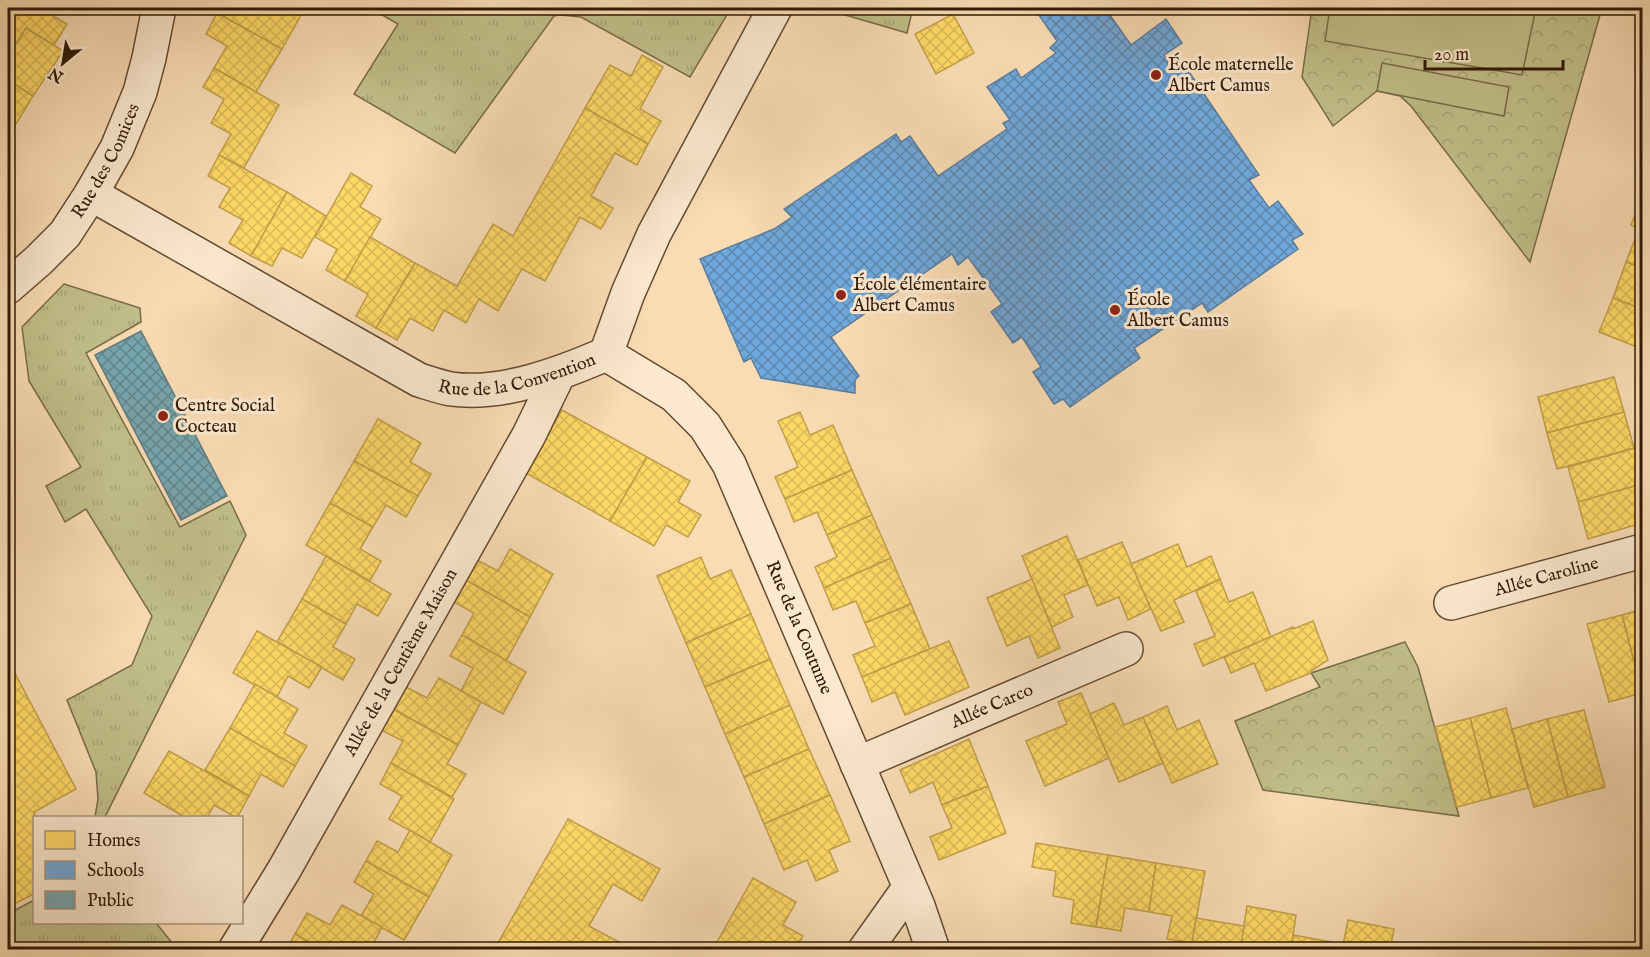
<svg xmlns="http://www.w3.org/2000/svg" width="1650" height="957" font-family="'IM FELL English',serif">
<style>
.grass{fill:url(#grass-tufts);stroke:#796c48;stroke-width:1.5}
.park{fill:url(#park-crowns);stroke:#796c48;stroke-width:1.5}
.garden{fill:#c1bf8a;stroke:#796c48;stroke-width:1.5}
.homes{fill:url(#homes-cross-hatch);stroke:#c19f49;stroke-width:1.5}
.schools{fill:url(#schools-cross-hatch);stroke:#5c7d9c;stroke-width:1.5}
.public{fill:url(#public-cross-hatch);stroke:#617b7c;stroke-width:1.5}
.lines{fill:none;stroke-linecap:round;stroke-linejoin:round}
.minor-casing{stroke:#634a31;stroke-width:36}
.minor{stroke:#fbe8ce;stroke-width:33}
.poi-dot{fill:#8f2418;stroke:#fbe8ce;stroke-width:2}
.labels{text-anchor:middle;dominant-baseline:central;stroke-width:6;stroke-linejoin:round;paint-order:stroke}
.poi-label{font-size:18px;fill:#311905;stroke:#fbe8ce;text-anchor:start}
.street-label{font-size:18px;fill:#311905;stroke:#fbe8ce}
</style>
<defs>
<pattern id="grass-tufts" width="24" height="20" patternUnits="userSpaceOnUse" patternTransform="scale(1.5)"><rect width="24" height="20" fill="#c1bf8a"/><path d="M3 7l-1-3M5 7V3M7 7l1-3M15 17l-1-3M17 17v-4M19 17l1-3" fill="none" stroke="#a6a476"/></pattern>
<pattern id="park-crowns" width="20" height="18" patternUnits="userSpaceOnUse" patternTransform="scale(1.5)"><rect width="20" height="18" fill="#c1bf8a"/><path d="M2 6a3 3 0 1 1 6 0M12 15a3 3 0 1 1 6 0" fill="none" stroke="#a6a476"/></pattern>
<pattern id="homes-cross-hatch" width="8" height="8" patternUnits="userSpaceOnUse" patternTransform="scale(1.5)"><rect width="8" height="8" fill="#ffd966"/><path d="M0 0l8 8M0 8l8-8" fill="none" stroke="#dbba57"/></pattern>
<pattern id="schools-cross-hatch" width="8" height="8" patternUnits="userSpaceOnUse" patternTransform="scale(1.5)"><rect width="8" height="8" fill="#6fa8dc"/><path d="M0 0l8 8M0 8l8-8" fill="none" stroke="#5c88b0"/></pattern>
<pattern id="public-cross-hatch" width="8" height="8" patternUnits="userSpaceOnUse" patternTransform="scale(1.5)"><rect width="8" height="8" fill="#76a5af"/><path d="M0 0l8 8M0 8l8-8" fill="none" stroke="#61868c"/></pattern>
</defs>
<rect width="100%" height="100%" fill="#f9dcb4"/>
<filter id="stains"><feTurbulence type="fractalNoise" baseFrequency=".00333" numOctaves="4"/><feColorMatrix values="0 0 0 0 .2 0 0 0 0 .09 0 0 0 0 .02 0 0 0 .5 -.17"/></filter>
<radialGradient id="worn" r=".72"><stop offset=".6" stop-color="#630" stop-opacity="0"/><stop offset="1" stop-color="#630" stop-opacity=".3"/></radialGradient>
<!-- grass -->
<g class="grass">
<path d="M370 8H731L690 77 581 17 560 15 554 16 455 153 354 94 398 24Z"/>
<path d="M846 8H913L907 33 842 14Z"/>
<path d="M64 284 140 308 141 322 86 353 180 527 230 501 246 535 105 817H95L98 799 96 772 67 700 132 665 152 616 86 509 65 522 46 486 81 467 29 381 22 327Z"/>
<path d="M34 900V922L156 923 177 949H8V914Z"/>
</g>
<!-- park -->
<g class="park">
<path d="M1312 8H1602L1530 262 1411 106 1400 96 1377 91 1333 126 1302 77Z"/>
<path d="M1405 642 1418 667 1459 816 1263 790 1235 721 1320 687 1311 673Z"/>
</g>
<!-- garden -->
<g class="garden">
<path d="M1330 8H1536L1522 75 1325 41Z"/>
<path d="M1382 63 1509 87 1504 116 1377 91Z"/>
</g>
<!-- homes -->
<g class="homes">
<path d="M8 8H39L67 24 54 45 26 28 11 52 8 50Z"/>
<path d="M220 8H305L282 49 217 13Z"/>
<path d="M217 13 282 49 256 92 214 68 227 46 206 34Z"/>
<path d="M953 14 974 53 936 74 915 34Z"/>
<path d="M26 28 63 51 33 96 8 80V50L11 52Z"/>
<path d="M642 55 663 67 640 109 661 121 648 144 585 108 610 65 631 76Z"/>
<path d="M214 68 279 105 244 168 219 155 231 134 211 123 224 99 203 87Z"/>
<path d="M8 80 33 96 8 137Z"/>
<path d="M585 108 648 144 637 165 615 153 591 196 613 208 601 229 580 217 545 281 522 269 498 311 479 299 466 323 444 310 433 331 410 318 397 340 376 328 415 263 457 286 493 224 513 236Z"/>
<path d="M219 155 287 192 251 256 229 243 243 220 219 207 230 188 208 176Z"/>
<path d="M351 173 372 186 360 207 381 219 345 281 326 270 337 249 315 237Z"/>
<path d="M287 192 326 216 302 258 282 248 272 266 251 256Z"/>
<path d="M1642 197V230L1631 225Z"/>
<path d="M1639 229 1642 230V268L1626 262Z"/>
<path d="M370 237 415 263 376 328 356 316 368 294 345 281Z"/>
<path d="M1626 262 1642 268V309L1613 298Z"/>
<path d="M1613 298 1642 309V349L1599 332Z"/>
<path d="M1614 377 1624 412 1547 433 1538 397Z"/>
<path d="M562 410 647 457 610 521 526 473Z"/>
<path d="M800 412 810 435 833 425 852 470 785 499 775 477 798 467 778 421Z"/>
<path d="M1624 412 1634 448 1557 469 1547 433Z"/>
<path d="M378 419 421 443 410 462 431 474 418 496 354 461Z"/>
<path d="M1642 446V484L1578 502 1568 467Z"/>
<path d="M647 457 690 481 678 502 701 515 688 537 666 525 654 546 610 521Z"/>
<path d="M354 461 418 496 406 517 386 505 373 527 330 503Z"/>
<path d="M852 470 872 515 827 535 817 512 794 522 785 499Z"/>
<path d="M1642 484V523L1588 539 1578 502Z"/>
<path d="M330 503 373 527 360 549 381 561 370 581 306 545Z"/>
<path d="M872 515 891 558 824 588 815 567 837 557 827 535Z"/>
<path d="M1067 536 1088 585 1064 595 1073 617 1052 627 1022 556Z"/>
<path d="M1122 542 1151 609 1128 620 1119 597 1097 606 1078 560Z"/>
<path d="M1178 544 1187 567 1211 556 1220 579 1174 600 1184 622 1161 631 1131 564Z"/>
<path d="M510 549 553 574 530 617 466 580 477 560 498 571Z"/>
<path d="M326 556 391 594 378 616 357 604 346 624 302 599Z"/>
<path d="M701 557 710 579 731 570 751 614 686 643 657 576Z"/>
<path d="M891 558 911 604 865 623 856 601 833 610 824 588Z"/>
<path d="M1032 579 1060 648 1038 658 1029 636 1007 646 987 598Z"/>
<path d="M1220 579 1229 602 1253 592 1271 637 1203 666 1194 644 1215 636 1196 591Z"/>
<path d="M466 580 530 617 506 661 462 635 474 613 454 602Z"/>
<path d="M302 599 346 624 333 647 355 659 343 680 277 642Z"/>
<path d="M911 604 930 649 862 677 853 655 875 646 865 623Z"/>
<path d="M1642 609V692L1622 615Z"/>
<path d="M751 614 770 659 705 687 686 643Z"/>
<path d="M1622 615 1642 693 1609 702 1587 624Z"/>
<path d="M1313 621 1328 660 1311 671V673L1266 691 1254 663 1231 673 1224 657 1293 627V629Z"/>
<path d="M257 631 322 667 309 688 288 676 277 697 233 673Z"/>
<path d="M462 635 526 672 503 714 461 691 473 668 450 656Z"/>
<path d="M949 641 969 687 905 715 895 692 872 702 862 677Z"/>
<path d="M770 659 790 705 725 734 705 687Z"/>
<path d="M8 660 76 789 34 812 36 818H34V894L8 907Z"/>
<path d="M439 678 481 702 458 745 393 709 406 687 427 698Z"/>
<path d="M255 684 298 709 284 733 307 746 295 766 230 728Z"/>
<path d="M1081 693 1109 758 1045 786 1026 741 1067 724 1058 702Z"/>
<path d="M1114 703 1124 725 1143 717 1163 763 1119 782 1090 714Z"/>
<path d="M790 705 809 749 744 777 725 734Z"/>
<path d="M1167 706 1177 730 1199 720 1218 764 1172 783 1143 717Z"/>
<path d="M1506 708 1528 788 1491 798 1470 718Z"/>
<path d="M393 709 458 745 447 764 466 774 452 797 391 763 403 741 381 730Z"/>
<path d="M1584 710 1605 787 1568 797 1547 719Z"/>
<path d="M1470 718 1491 798 1457 807 1435 727Z"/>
<path d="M1547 719 1568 797 1534 807 1512 729Z"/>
<path d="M230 728 295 766 283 787 261 774 249 796 205 770Z"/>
<path d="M969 739 988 786 942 805 933 782 910 793 900 770Z"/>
<path d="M809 749 830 795 764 824 744 777Z"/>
<path d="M169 751 249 796 237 818 214 805 207 818H186L144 793Z"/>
<path d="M391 763 454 799 430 842 389 819 402 796 380 784Z"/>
<path d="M988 786 1006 833 939 860 930 837 952 828 942 805Z"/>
<path d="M830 795 850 841 829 850 838 871 816 881 807 860 784 870 764 824Z"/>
<path d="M568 819 660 869 642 901 613 884 589 926 619 942 615 950H494Z"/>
<path d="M410 830 452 855 429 897 366 861 377 841 398 852Z"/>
<path d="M1036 843 1108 855 1096 927 1071 923 1074 900 1053 896 1056 871 1032 867Z"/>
<path d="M1108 855 1156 863 1149 912 1125 908 1121 931 1096 927Z"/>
<path d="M366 861 429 897 404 940 361 916 374 894 354 882Z"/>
<path d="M1156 863 1205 871 1192 943 1167 939 1172 916 1149 912Z"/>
<path d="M753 878 796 902 783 925 803 936 795 950H730L717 942Z"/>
<path d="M342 905 382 927 370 950H322L295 934 307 913 330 925Z"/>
<path d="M1247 906 1296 915 1291 950H1240Z"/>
<path d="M1196 918 1244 926 1240 950H1191Z"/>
<path d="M1348 920 1394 929 1390 950H1342Z"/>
<path d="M295 934 322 950H286Z"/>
<path d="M1293 935 1343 944 1342 950H1291Z"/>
</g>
<!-- schools -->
<path class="schools" d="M1034 8H1105L1131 45 1166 19 1182 43 1164 55 1173 70 1183 63 1259 175 1249 180 1269 208 1278 201 1303 234 1292 240 1298 249 1208 312 1202 303 1134 348 1140 358 1070 407 1063 399 1054 404 1033 372 1041 367 1022 337 1013 343 991 312 1002 304 968 257 958 265 952 254 831 337 859 376 855 380V393L761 378 751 358 744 362 700 259 774 229 792 217 784 209 896 134 901 142 910 136 938 176 1007 129 1003 123 1010 120 987 87 1016 69 1021 78 1056 53 1050 48 1057 41Z"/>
<!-- public -->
<path class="public" d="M141 331 227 496 181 520 95 355Z"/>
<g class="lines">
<defs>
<g id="minor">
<path id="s1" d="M91 194 419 380C429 383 440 387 451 389 501 396 560 374 606 354L628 293 654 234 775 8"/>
<path id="s2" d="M8 287 39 260 65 234 91 194 117 148 140 92 149 58 159 8"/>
<path id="s3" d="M606 354 674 395 705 426 729 464 918 906 933 950"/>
<path id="s4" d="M1451 603 1642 551"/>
<path id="s5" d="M857 764 1126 649"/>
<path id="s6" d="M235 950 284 870 529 435 559 373"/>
<path d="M865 950 909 888"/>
</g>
</defs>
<!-- minor casing -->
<use href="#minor" class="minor-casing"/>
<!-- minor -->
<use href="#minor" class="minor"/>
</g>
<!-- markers -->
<g class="poi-dot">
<circle cx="1156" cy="75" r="6"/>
<circle cx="841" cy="295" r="6"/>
<circle cx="1115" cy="310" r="6"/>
<circle cx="163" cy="416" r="6"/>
</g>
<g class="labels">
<!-- poi labels -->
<g class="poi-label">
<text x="1168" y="65">École maternelle<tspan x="1168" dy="21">Albert Camus</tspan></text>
<text x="853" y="285">École élémentaire<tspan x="853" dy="21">Albert Camus</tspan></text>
<text x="1127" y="300">École<tspan x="1127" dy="21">Albert Camus</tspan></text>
<text x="175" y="406">Centre Social<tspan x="175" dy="21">Cocteau</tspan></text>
</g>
<!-- street labels -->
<g class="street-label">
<text stroke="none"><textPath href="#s2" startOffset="162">Rue des Comices</textPath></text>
<text stroke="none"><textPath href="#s1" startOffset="478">Rue de la Convention</textPath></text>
<text stroke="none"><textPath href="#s4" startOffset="99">Allée Caroline</textPath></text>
<text stroke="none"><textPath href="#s3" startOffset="346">Rue de la Coutume</textPath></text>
<text stroke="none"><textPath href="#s6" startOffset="332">Allée de la Centième Maison</textPath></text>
<text stroke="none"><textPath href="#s5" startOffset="147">Allée Carco</textPath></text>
</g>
</g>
<!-- margin -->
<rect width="1650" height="957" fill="none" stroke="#f9dcb4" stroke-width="30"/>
<rect x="9" y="9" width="1632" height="939" fill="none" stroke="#311905" stroke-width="3"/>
<rect x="15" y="15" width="1620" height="927" fill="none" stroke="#311905" stroke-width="1.5"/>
<!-- legend -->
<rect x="33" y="816" width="210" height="108" fill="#fbe8ce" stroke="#aa957e" stroke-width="1.5"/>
<rect x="45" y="831" width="30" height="18" fill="#ffd966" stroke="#aa957e" stroke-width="1.5"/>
<text x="87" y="846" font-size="18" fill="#311905">Homes</text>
<rect x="45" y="861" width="30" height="18" fill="#6fa8dc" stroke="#aa957e" stroke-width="1.5"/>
<text x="87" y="876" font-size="18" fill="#311905">Schools</text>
<rect x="45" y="891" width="30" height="18" fill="#76a5af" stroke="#aa957e" stroke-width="1.5"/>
<text x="87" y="906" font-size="18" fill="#311905">Public</text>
<!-- north arrow -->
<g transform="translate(63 63) rotate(210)" stroke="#fbe8ce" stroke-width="4.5" paint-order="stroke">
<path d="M0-4.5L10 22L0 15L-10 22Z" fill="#311905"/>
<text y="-9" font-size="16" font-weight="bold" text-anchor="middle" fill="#311905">N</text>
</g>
<!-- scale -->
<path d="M1425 60v9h138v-9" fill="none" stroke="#311905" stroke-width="3"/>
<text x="1434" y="60" font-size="18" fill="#311905" stroke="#fbe8ce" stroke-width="4.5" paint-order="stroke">20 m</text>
<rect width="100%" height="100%" filter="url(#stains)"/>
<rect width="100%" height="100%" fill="url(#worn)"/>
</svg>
